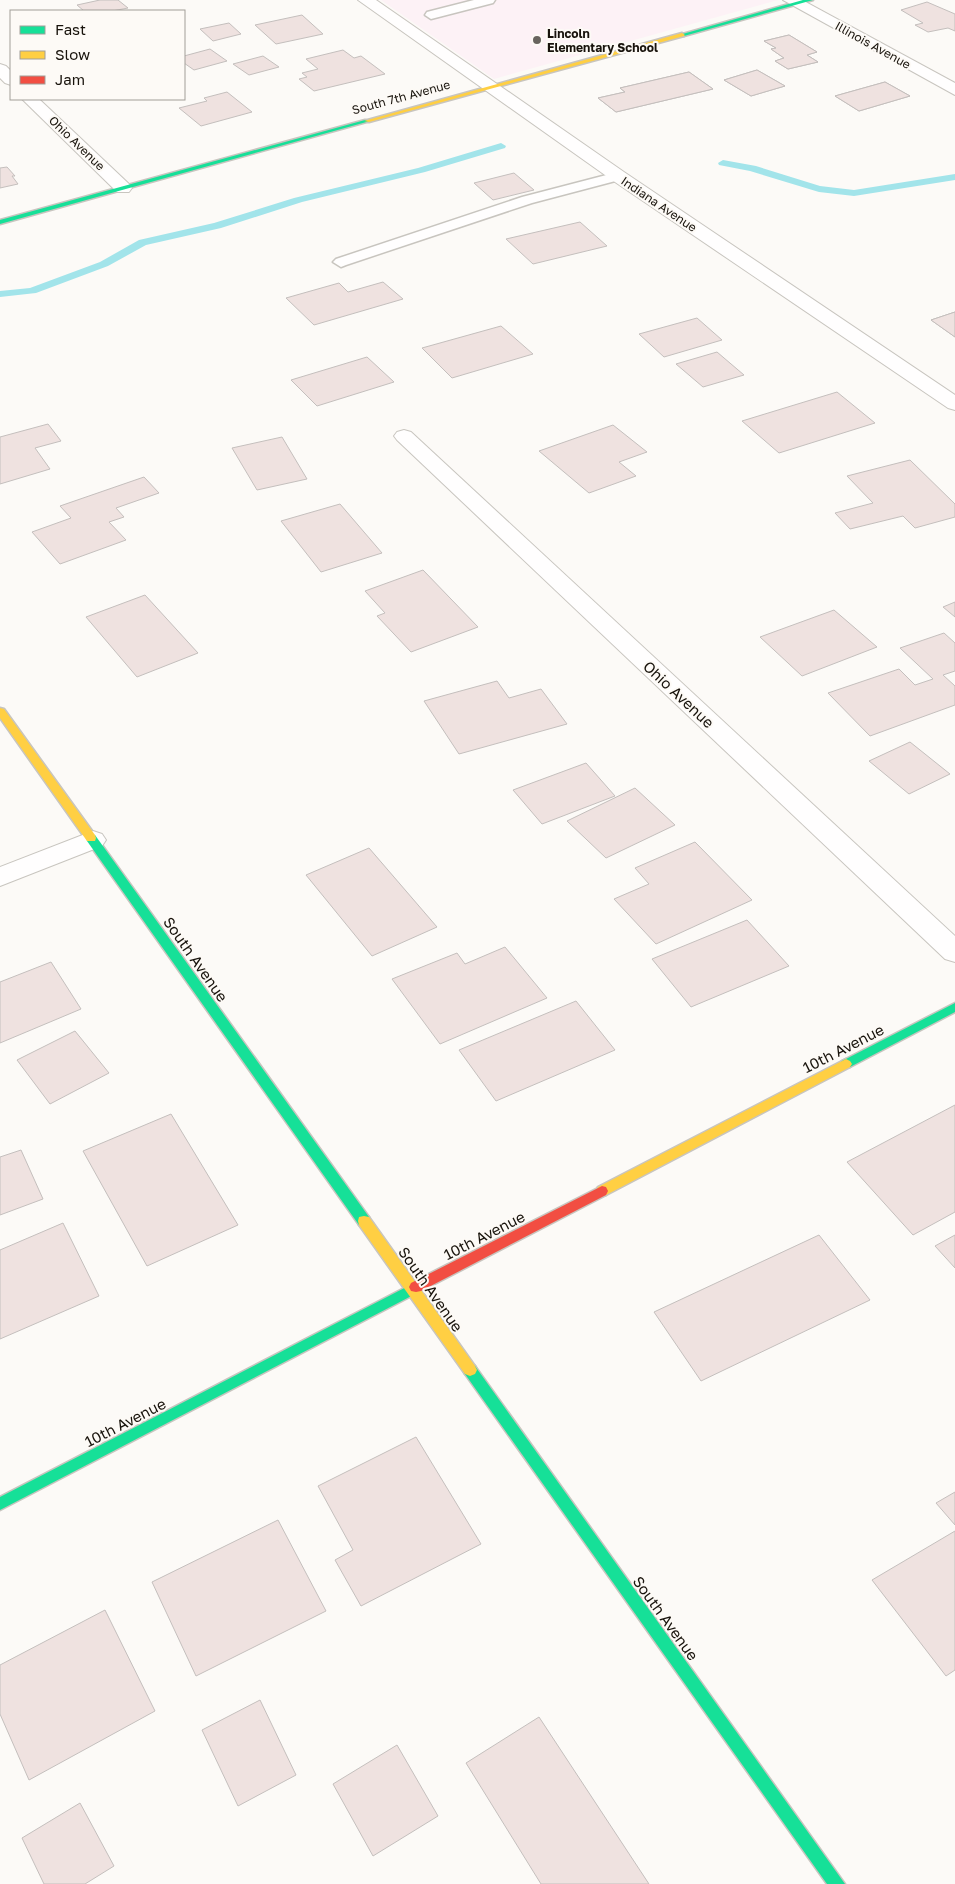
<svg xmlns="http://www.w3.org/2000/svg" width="955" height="1884" font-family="'Golos Text',sans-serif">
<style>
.education{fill:#fdf2f6}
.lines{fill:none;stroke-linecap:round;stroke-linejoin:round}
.stream{fill:#a2e4ea;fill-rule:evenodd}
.building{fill:#efe2e0;stroke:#c4bfbd}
.lane-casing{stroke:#c8c5bf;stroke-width:3}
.street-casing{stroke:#c8c5bf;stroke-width:2}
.fast-casing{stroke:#c8c5bf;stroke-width:3}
.slow-casing{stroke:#c8c5bf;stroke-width:3}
.jam-casing{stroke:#c8c5bf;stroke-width:3}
.lane{fill:#fffefe;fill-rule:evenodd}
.street{fill:#fffefe;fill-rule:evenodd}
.fast{fill:#16e098;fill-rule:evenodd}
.slow{fill:#ffcf43;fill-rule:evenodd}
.jam{fill:#f24e42;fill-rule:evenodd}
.poi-dot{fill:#68645e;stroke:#fdfaf6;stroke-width:2}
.labels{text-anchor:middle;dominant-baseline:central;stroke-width:4;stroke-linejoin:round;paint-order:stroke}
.far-poi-label{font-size:12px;font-weight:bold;fill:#18130c;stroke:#fdfaf6;text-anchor:start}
.far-street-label{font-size:12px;fill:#18130c;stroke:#fdfaf6}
.street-label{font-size:15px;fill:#18130c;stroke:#fdfaf6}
</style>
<rect width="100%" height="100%" fill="#fcfaf7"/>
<!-- education -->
<path class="education" d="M381 0H778L494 79Z"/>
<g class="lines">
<!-- stream -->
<g class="stream">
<path d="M501 143 506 146 505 148 425 172 302 202 221 228 146 245 108 266 36 293 0 297V291L30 288 100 262 139 240 214 223 294 198 418 168Z"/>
<path d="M723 160 756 166 820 186 854 190 955 174V180L854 196 819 192 750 171 719 165 718 163Z"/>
</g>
</g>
<!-- building -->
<g class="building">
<path d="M100 0H118L128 8 112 11H84L77 5Z"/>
<path d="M927 2 955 14V31L948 28 928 32 915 25 923 23 901 10Z"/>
<path d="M302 15 323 34 276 44 255 25Z"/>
<path d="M229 23 241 34 213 41 200 29Z"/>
<path d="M789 35 817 52 807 55 818 62 788 69 775 61 784 58 771 49 776 48 764 41Z"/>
<path d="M789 35 817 52 807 55 818 62 788 69 775 61 784 58 771 49 776 48 764 41Z"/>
<path d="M210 49 227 61 194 70 184 63V56Z"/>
<path d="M343 50 354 58 361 56 385 74 314 91 299 79 307 77 302 73 318 69 306 59Z"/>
<path d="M263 56 279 67 249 75 233 64Z"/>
<path d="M757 70 785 86 751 96 724 80Z"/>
<path d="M757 70 785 86 751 96 724 80Z"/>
<path d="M689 72 713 89 616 112 598 98 625 92 620 88Z"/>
<path d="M689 72 713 89 616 112 598 98 625 92 620 88Z"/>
<path d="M885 82 910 96 859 111 835 96Z"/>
<path d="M885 82 910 96 859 111 835 96Z"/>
<path d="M227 92 252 112 201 126 179 108 207 101 204 98Z"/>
<path d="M7 167 15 176H12L18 184 0 188V168Z"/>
<path d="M514 173 534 190 493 200 474 183Z"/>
<path d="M580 222 607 246 533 264 506 239Z"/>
<path d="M383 282 403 299 314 325 286 298 339 283 348 292Z"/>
<path d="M955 312V337L931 320Z"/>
<path d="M955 312V337L931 320Z"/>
<path d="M697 318 722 340 664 357 639 334Z"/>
<path d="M501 326 533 354 452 378 422 348Z"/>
<path d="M717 352 744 375 703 387 676 364Z"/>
<path d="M367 357 394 382 317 406 291 380Z"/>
<path d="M837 392 875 423 779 453 742 421Z"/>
<path d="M48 424 61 441 35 448 50 469 0 484V437Z"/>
<path d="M613 425 647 452 619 462 636 476 589 493 539 451Z"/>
<path d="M282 437 307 479 257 490 232 448Z"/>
<path d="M910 460 955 504V517L915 528 903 516 850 529 835 513 873 503 847 476Z"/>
<path d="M144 477 159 493 116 508 124 517 109 522 126 540 60 564 32 532 71 518 60 506Z"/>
<path d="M340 504 382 553 321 572 281 521Z"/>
<path d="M423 570 478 627 411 652 377 616 385 613 365 591Z"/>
<path d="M145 595 198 653 137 677 86 617Z"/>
<path d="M955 602V617L943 607Z"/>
<path d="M834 610 877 647 802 676 760 637Z"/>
<path d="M944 633 955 643V671L943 675 955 686V705L870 736 828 693 899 669 915 685 933 679 900 648Z"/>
<path d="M497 681 509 698 541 689 567 724 459 754 424 701Z"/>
<path d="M910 742 950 774 909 794 869 761Z"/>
<path d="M586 763 615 796 542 824 513 790Z"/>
<path d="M635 788 675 825 606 858 567 821Z"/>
<path d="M695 842 752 900 656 944 614 899 649 884 635 868Z"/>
<path d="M369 848 437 927 372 956 306 875Z"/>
<path d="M747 920 789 966 691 1007 652 959Z"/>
<path d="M505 947 547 998 440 1044 392 979 457 953 465 964Z"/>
<path d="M51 962 81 1009 0 1043V982Z"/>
<path d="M576 1001 615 1050 496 1101 459 1050Z"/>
<path d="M75 1031 109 1073 50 1104 17 1060Z"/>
<path d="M955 1105V1212L913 1235 847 1162Z"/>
<path d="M171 1114 238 1225 147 1266 83 1151Z"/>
<path d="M21 1150 43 1199 0 1215V1157Z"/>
<path d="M63 1223 99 1296 0 1339V1250Z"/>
<path d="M819 1235 870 1300 701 1381 654 1312Z"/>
<path d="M955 1235V1268L935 1246Z"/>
<path d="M416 1437 481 1544 361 1606 335 1560 353 1550 318 1486Z"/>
<path d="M955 1492V1525L936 1503Z"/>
<path d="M278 1520 326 1611 196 1676 152 1582Z"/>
<path d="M955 1531V1670L946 1676 872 1580Z"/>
<path d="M105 1610 155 1711 29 1780 0 1714V1665Z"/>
<path d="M260 1700 296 1775 238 1806 202 1730Z"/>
<path d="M539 1717 649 1884H541L466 1763Z"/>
<path d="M397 1745 438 1816 373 1856 333 1784Z"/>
<path d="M80 1803 114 1866 85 1884H44L22 1838Z"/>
</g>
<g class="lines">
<defs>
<g id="lane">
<path d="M474 0H495L493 3 431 19 425 15 427 12Z"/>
<path d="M618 172 625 176 623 179 532 203 346 265 341 267 333 262 336 259 522 197Z"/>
</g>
<g id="street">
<path d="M358 0H376L624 172 955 395V410L948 408 612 180Z"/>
<path d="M783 0H802L955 83V95Z"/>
<path d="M0 64 6 66 11 71V85L5 83 0 78Z"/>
<path d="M22 99H39L129 184 132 188 129 192H117Z"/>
<path d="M404 430 411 432 955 936V962L945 959 397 440 394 436 397 432Z"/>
<path d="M93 831 102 834 106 840 102 846 0 886V867Z"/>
</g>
<g id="fast">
<path d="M803 0H813L684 36 679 35Z"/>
<path d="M365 120 370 121 0 224V220Z"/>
<path d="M91 834 95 835 369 1217 370 1221 369 1225 364 1226 359 1225 87 841 86 838Z"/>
<path d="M955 1003V1012L850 1067H842L840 1064 842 1061Z"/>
<path d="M416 1282 421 1283 423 1287 421 1291 0 1510V1497Z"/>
<path d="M470 1364 475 1366 845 1884H827L465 1374 463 1370 465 1366Z"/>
</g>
<g id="slow">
<path d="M682 33 685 35 684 36 369 122 364 121Z"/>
<path d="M0 708 4 709 95 835 96 838 95 841H87L0 718Z"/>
<path d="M846 1059 850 1061 852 1064 850 1067 606 1195 602 1196 598 1195 596 1191 598 1187Z"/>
<path d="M364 1216 369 1217 475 1366 477 1370 475 1374 470 1376 465 1374 359 1225 358 1221 359 1217Z"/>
</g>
<path id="jam" d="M602 1186 606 1187 608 1191 606 1195 421 1291 416 1292 411 1291 409 1287 411 1283Z"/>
</defs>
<!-- lane casing -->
<use href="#lane" class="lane-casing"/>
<!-- street casing -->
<use href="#street" class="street-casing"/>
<!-- fast casing -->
<use href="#fast" class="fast-casing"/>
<!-- slow casing -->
<use href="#slow" class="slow-casing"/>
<!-- jam casing -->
<use href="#jam" class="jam-casing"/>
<!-- lane -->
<use href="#lane" class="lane"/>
<!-- street -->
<use href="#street" class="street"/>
<!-- fast -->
<use href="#fast" class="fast"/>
<!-- slow -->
<use href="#slow" class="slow"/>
<!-- jam -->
<use href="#jam" class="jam"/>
</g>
<!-- markers -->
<circle class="poi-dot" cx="537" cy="40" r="5"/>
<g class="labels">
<!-- far-poi labels -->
<g class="far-poi-label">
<text x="547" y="33">Lincoln<tspan x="547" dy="14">Elementary School</tspan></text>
</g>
<!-- far-street labels -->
<g class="far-street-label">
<text transform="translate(873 45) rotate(29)">Illinois Avenue</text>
<text transform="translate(401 97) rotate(-15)">South 7th Avenue</text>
<text transform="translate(77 143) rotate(44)">Ohio Avenue</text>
<text transform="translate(659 204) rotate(34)">Indiana Avenue</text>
</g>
<!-- street labels -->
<g class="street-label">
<text transform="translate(679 694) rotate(43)">Ohio Avenue</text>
<text transform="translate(196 959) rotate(55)">South Avenue</text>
<text transform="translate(843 1048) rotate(-27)">10th Avenue</text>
<text transform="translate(484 1235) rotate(-27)">10th Avenue</text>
<text transform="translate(431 1289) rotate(55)">South Avenue</text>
<text transform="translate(125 1422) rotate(-27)">10th Avenue</text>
<text transform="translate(666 1618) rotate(54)">South Avenue</text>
</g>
</g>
<!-- legend -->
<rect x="10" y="10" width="175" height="90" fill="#fdfaf6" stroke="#a19e98"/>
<rect x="20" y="26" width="25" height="8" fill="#16e098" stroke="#a19e98"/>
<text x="55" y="35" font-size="15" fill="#18130c">Fast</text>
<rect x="20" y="51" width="25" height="8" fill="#ffcf43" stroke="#a19e98"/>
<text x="55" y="60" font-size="15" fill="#18130c">Slow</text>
<rect x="20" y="76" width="25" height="8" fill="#f24e42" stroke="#a19e98"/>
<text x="55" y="85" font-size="15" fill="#18130c">Jam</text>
</svg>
